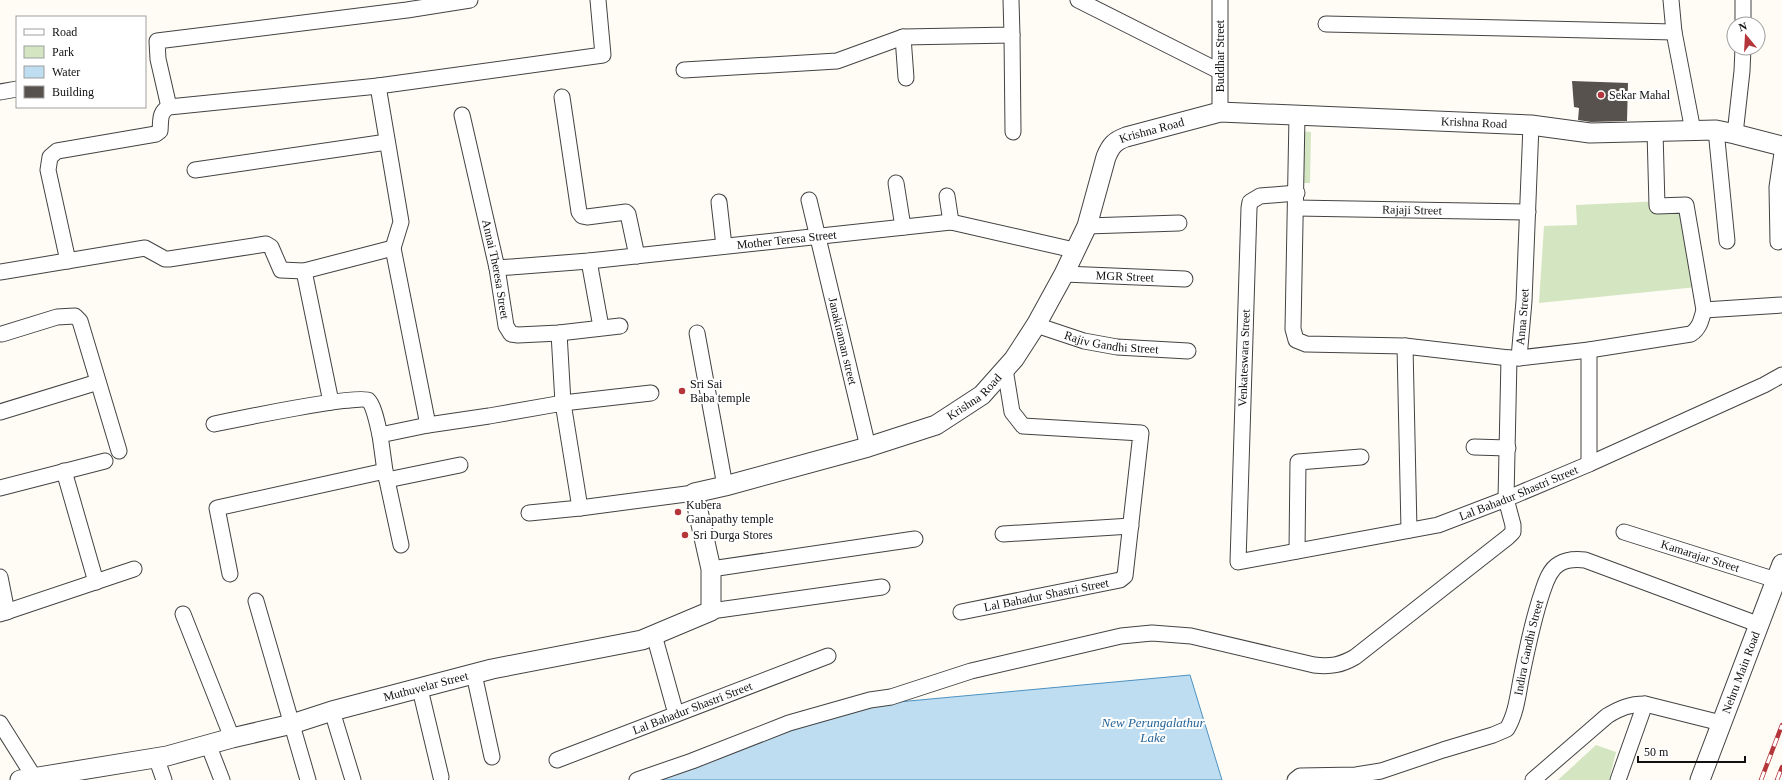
<svg xmlns="http://www.w3.org/2000/svg" width="1782" height="780" font-family="Georgia,serif">
<style>
.green{fill:#d4e6c1}
.water{fill:#beddf1;stroke:#4c91c1}
.building{fill:#58524e}
.lines{fill:none;stroke-linecap:round;stroke-linejoin:round}
.minor-casing{stroke:#434343;stroke-width:17}
.tertiary-casing{stroke:#434343;stroke-width:21}
.minor{stroke:#fff;stroke-width:15}
.tertiary{stroke:#fff;stroke-width:19}
.rail-casing{stroke:#b4353a;stroke-width:4.5}
.rail{stroke:#fff;stroke-width:3;stroke-dasharray:9;stroke-linecap:butt}
.poi-dot{fill:#b4353a;stroke:#fff;stroke-width:1.5}
.labels{text-anchor:middle;dominant-baseline:central;stroke-width:4;stroke-linejoin:round;paint-order:stroke}
.street-label{font-size:12px;fill:#101010;stroke:#fff}
.poi-label{font-size:12px;fill:#101010;stroke:#fff;text-anchor:start}
.water-label{font-size:13px;font-style:italic;fill:#256497;stroke:#fff}
</style>
<rect width="100%" height="100%" fill="#fefcf5"/>
<!-- green -->
<g class="green">
<path d="M1299 131 1311 132 1310 183H1298Z"/>
<path d="M1662 201 1690 211 1697 287 1539 303 1544 226 1577 225 1576 205Z"/>
<path d="M1596 745 1616 752 1609 780H1558Z"/>
</g>
<!-- water -->
<path class="water" d="M1190 675 1222 780H645L844 707Z"/>
<!-- building -->
<path class="building" d="M1572 81 1628 83 1627 121 1591 122 1578 120 1579 108 1574 107Z"/>
<g class="lines">
<defs>
<g id="minor">
<path d="M1078 0 1219 71"/>
<path d="M1671 0 1674 32 1693 131"/>
<path d="M1326 24 1674 32"/>
<path d="M1743 24V0"/>
<path d="M1012 35 1013 132"/>
<path d="M903 37 906 78"/>
<path d="M684 70 837 61 903 37 1012 35 1011 0"/>
<path d="M378 86 401 222 393 248 428 425 489 416 563 403 580 508 694 493"/>
<path d="M0 92 17 89"/>
<path d="M562 97 579 212 582 216 587 217 626 212 628 214 637 256"/>
<path d="M169 107 158 59 157 41 407 10 470 0"/>
<path d="M1220 112V0"/>
<path id="s1" d="M462 115 497 268 506 326 511 334 518 335 559 333 620 326"/>
<path d="M1297 116 1293 329 1296 340 1306 344 1405 346 1509 358"/>
<path d="M1716 130 1727 241"/>
<path d="M1735 134 1742 71 1743 48"/>
<path d="M195 170 387 142"/>
<path d="M896 183 903 227"/>
<path id="s2" d="M1297 193 1260 196 1250 202 1249 208 1238 562 1438 525 1506 499 1589 464 1764 385 1782 375"/>
<path d="M947 196 951 222"/>
<path id="s3" d="M809 200 868 447"/>
<path d="M719 202 724 246"/>
<path id="s4" d="M1296 208 1528 212"/>
<path d="M1087 226 1179 223"/>
<path d="M1778 242 1777 187 1782 153"/>
<path d="M68 261 48 170 50 157 57 151 156 134 160 131C161 120 159 112 169 107L378 86 603 55 598 0"/>
<path d="M589 261 601 327"/>
<path id="s5" d="M497 268 589 261 951 222 1074 250"/>
<path d="M304 271 331 402"/>
<path d="M0 272 145 248 165 259H169L266 244 271 247 281 270 304 271 393 248"/>
<path id="s6" d="M1064 274 1185 279"/>
<path d="M1704 310 1782 305"/>
<path id="s7" d="M1036 325 1084 341 1117 347 1188 351"/>
<path d="M559 333 563 403 651 393"/>
<path d="M697 333 725 486"/>
<path d="M2 334 57 317 75 316 80 321 119 451"/>
<path d="M1405 346 1409 530"/>
<path d="M1589 350V464"/>
<path d="M1519 358 1589 350 1691 334C1700 328 1701 320 1704 310L1686 205 1657 206 1655 131"/>
<path d="M0 412 98 382"/>
<path d="M214 424C233 420 359 394 368 400 374 405 378 427 380 435"/>
<path d="M1474 447 1508 448"/>
<path d="M64 471 96 582"/>
<path d="M387 480 460 465"/>
<path d="M0 488 105 461"/>
<path d="M529 513 580 508"/>
<path id="s8" d="M1624 532 1776 580"/>
<path d="M1003 534 1131 526"/>
<path d="M401 545 385 471 380 435 428 425"/>
<path d="M1297 551 1298 462 1361 457"/>
<path d="M711 569 915 539"/>
<path d="M230 574 217 508 385 471"/>
<path d="M0 577 7 612"/>
<path d="M256 601 308 780"/>
<path d="M711 611 882 587"/>
<path id="s9" d="M961 612 1120 580 1125 576 1141 433 1023 426 1012 412 1005 369"/>
<path d="M0 614 134 569"/>
<path d="M183 614 232 738"/>
<path d="M654 635 676 714"/>
<path d="M474 674 492 757"/>
<path d="M420 689 441 777"/>
<path d="M332 711 353 780"/>
<path d="M0 723 34 777"/>
<path d="M208 744 222 780"/>
<path d="M156 757 164 780"/>
<path id="s10" d="M557 760 828 656"/>
<path id="s11" d="M637 780 692 761 789 723 870 700 891 697 971 671 1121 636 1152 633 1191 636 1314 665C1331 667 1341 665 1355 657L1508 537 1513 532V525L1506 499 1509 358H1519L1524 301 1531 125"/>
<path id="s12" d="M1295 780 1300 776 1356 775 1381 771 1443 750 1493 735 1507 729C1516 714 1518 695 1521 679 1527 649 1533 619 1543 590 1546 581 1550 569 1559 564 1567 559 1576 559 1585 560L1760 625"/>
<path d="M1533 780 1607 716C1620 708 1630 704 1645 704L1721 723"/>
<path d="M1618 780 1645 704"/>
</g>
<g id="tertiary">
<path id="s13" d="M20 780 167 756 232 738 292 724 332 711 492 669 642 640 711 611V569L694 493 725 486 868 447 936 425 982 395 1014 359 1036 325 1064 274 1087 226 1106 157C1111 145 1115 141 1126 137L1220 112 1531 125 1590 133 1716 130 1735 134 1782 146"/>
<path id="s14" d="M1700 780 1782 564"/>
</g>
</defs>
<!-- minor casing -->
<use href="#minor" class="minor-casing"/>
<!-- tertiary casing -->
<use href="#tertiary" class="tertiary-casing"/>
<!-- minor -->
<use href="#minor" class="minor"/>
<!-- tertiary -->
<use href="#tertiary" class="tertiary"/>
<defs>
<g id="rail">
<path d="M1761 780 1782 725"/>
<path d="M1777 780 1782 767"/>
</g>
</defs>
<!-- rail casing -->
<use href="#rail" class="rail-casing"/>
<!-- rail -->
<use href="#rail" class="rail"/>
</g>
<!-- markers -->
<g class="poi-dot">
<circle cx="1601" cy="95" r="4"/>
<circle cx="682" cy="391" r="4"/>
<circle cx="678" cy="512" r="4"/>
<circle cx="685" cy="535" r="4"/>
</g>
<g class="labels">
<!-- street labels -->
<g class="street-label">
<text transform="translate(1220 56) rotate(-90)">Buddhar Street</text>
<text stroke="none"><textPath href="#s13" startOffset="1792">Krishna Road</textPath></text>
<text stroke="none"><textPath href="#s13" startOffset="1467">Krishna Road</textPath></text>
<text stroke="none"><textPath href="#s4" startOffset="116">Rajaji Street</textPath></text>
<text stroke="none"><textPath href="#s5" startOffset="291">Mother Teresa Street</textPath></text>
<text stroke="none"><textPath href="#s1" startOffset="158">Annai Theresa Street</textPath></text>
<text stroke="none"><textPath href="#s6" startOffset="61">MGR Street</textPath></text>
<text stroke="none"><textPath href="#s11" startOffset="1173">Anna Street</textPath></text>
<text stroke="none"><textPath href="#s3" startOffset="145">Janakiraman street</textPath></text>
<text stroke="none"><textPath href="#s7" startOffset="78">Rajiv Gandhi Street</textPath></text>
<text transform="translate(1244 358) rotate(-88)">Venkateswara Street</text>
<text stroke="none"><textPath href="#s13" startOffset="1132">Krishna Road</textPath></text>
<text stroke="none"><textPath href="#s2" startOffset="699">Lal Bahadur Shastri Street</textPath></text>
<text stroke="none"><textPath href="#s8" startOffset="80">Kamarajar Street</textPath></text>
<text stroke="none"><textPath href="#s9" startOffset="87">Lal Bahadur Shastri Street</textPath></text>
<text stroke="none"><textPath href="#s12" startOffset="305">Indira Gandhi Street</textPath></text>
<text stroke="none"><textPath href="#s14" startOffset="115">Nehru Main Road</textPath></text>
<text stroke="none"><textPath href="#s13" startOffset="417">Muthuvelar Street</textPath></text>
<text stroke="none"><textPath href="#s10" startOffset="145">Lal Bahadur Shastri Street</textPath></text>
</g>
<!-- poi labels -->
<g class="poi-label">
<text x="1609" y="95">Sekar Mahal</text>
<text x="690" y="384">Sri Sai<tspan x="690" dy="14">Baba temple</tspan></text>
<text x="686" y="505">Kubera<tspan x="686" dy="14">Ganapathy temple</tspan></text>
<text x="693" y="535">Sri Durga Stores</text>
</g>
<!-- water labels -->
<g class="water-label">
<text x="1153" y="722">New Perungalathur<tspan x="1153" dy="15">Lake</tspan></text>
</g>
</g>
<!-- legend -->
<rect x="16" y="16" width="130" height="92" fill="#ffffff" stroke="#9f9f9f"/>
<rect x="24" y="29" width="20" height="6" fill="#ffffff" stroke="#9f9f9f"/>
<text x="52" y="36" font-size="12" fill="#101010">Road</text>
<rect x="24" y="46" width="20" height="12" fill="#d4e6c1" stroke="#9f9f9f"/>
<text x="52" y="56" font-size="12" fill="#101010">Park</text>
<rect x="24" y="66" width="20" height="12" fill="#beddf1" stroke="#9f9f9f"/>
<text x="52" y="76" font-size="12" fill="#101010">Water</text>
<rect x="24" y="86" width="20" height="12" fill="#58524e" stroke="#9f9f9f"/>
<text x="52" y="96" font-size="12" fill="#101010">Building</text>
<!-- north arrow -->
<g transform="translate(1746 36) rotate(342)"><circle r="19" fill="#ffffff" stroke="#9f9f9f"/>
<path d="M0-3L7 15L0 10L-7 15Z" fill="#b4353a"/>
<text y="-6" font-size="11" font-weight="bold" text-anchor="middle" fill="#101010">N</text>
</g>
<!-- scale -->
<path d="M1638 756v6h107v-6" fill="none" stroke="#101010" stroke-width="2"/>
<text x="1644" y="756" font-size="12" fill="#101010" stroke="#ffffff" stroke-width="3" paint-order="stroke">50 m</text>
</svg>
